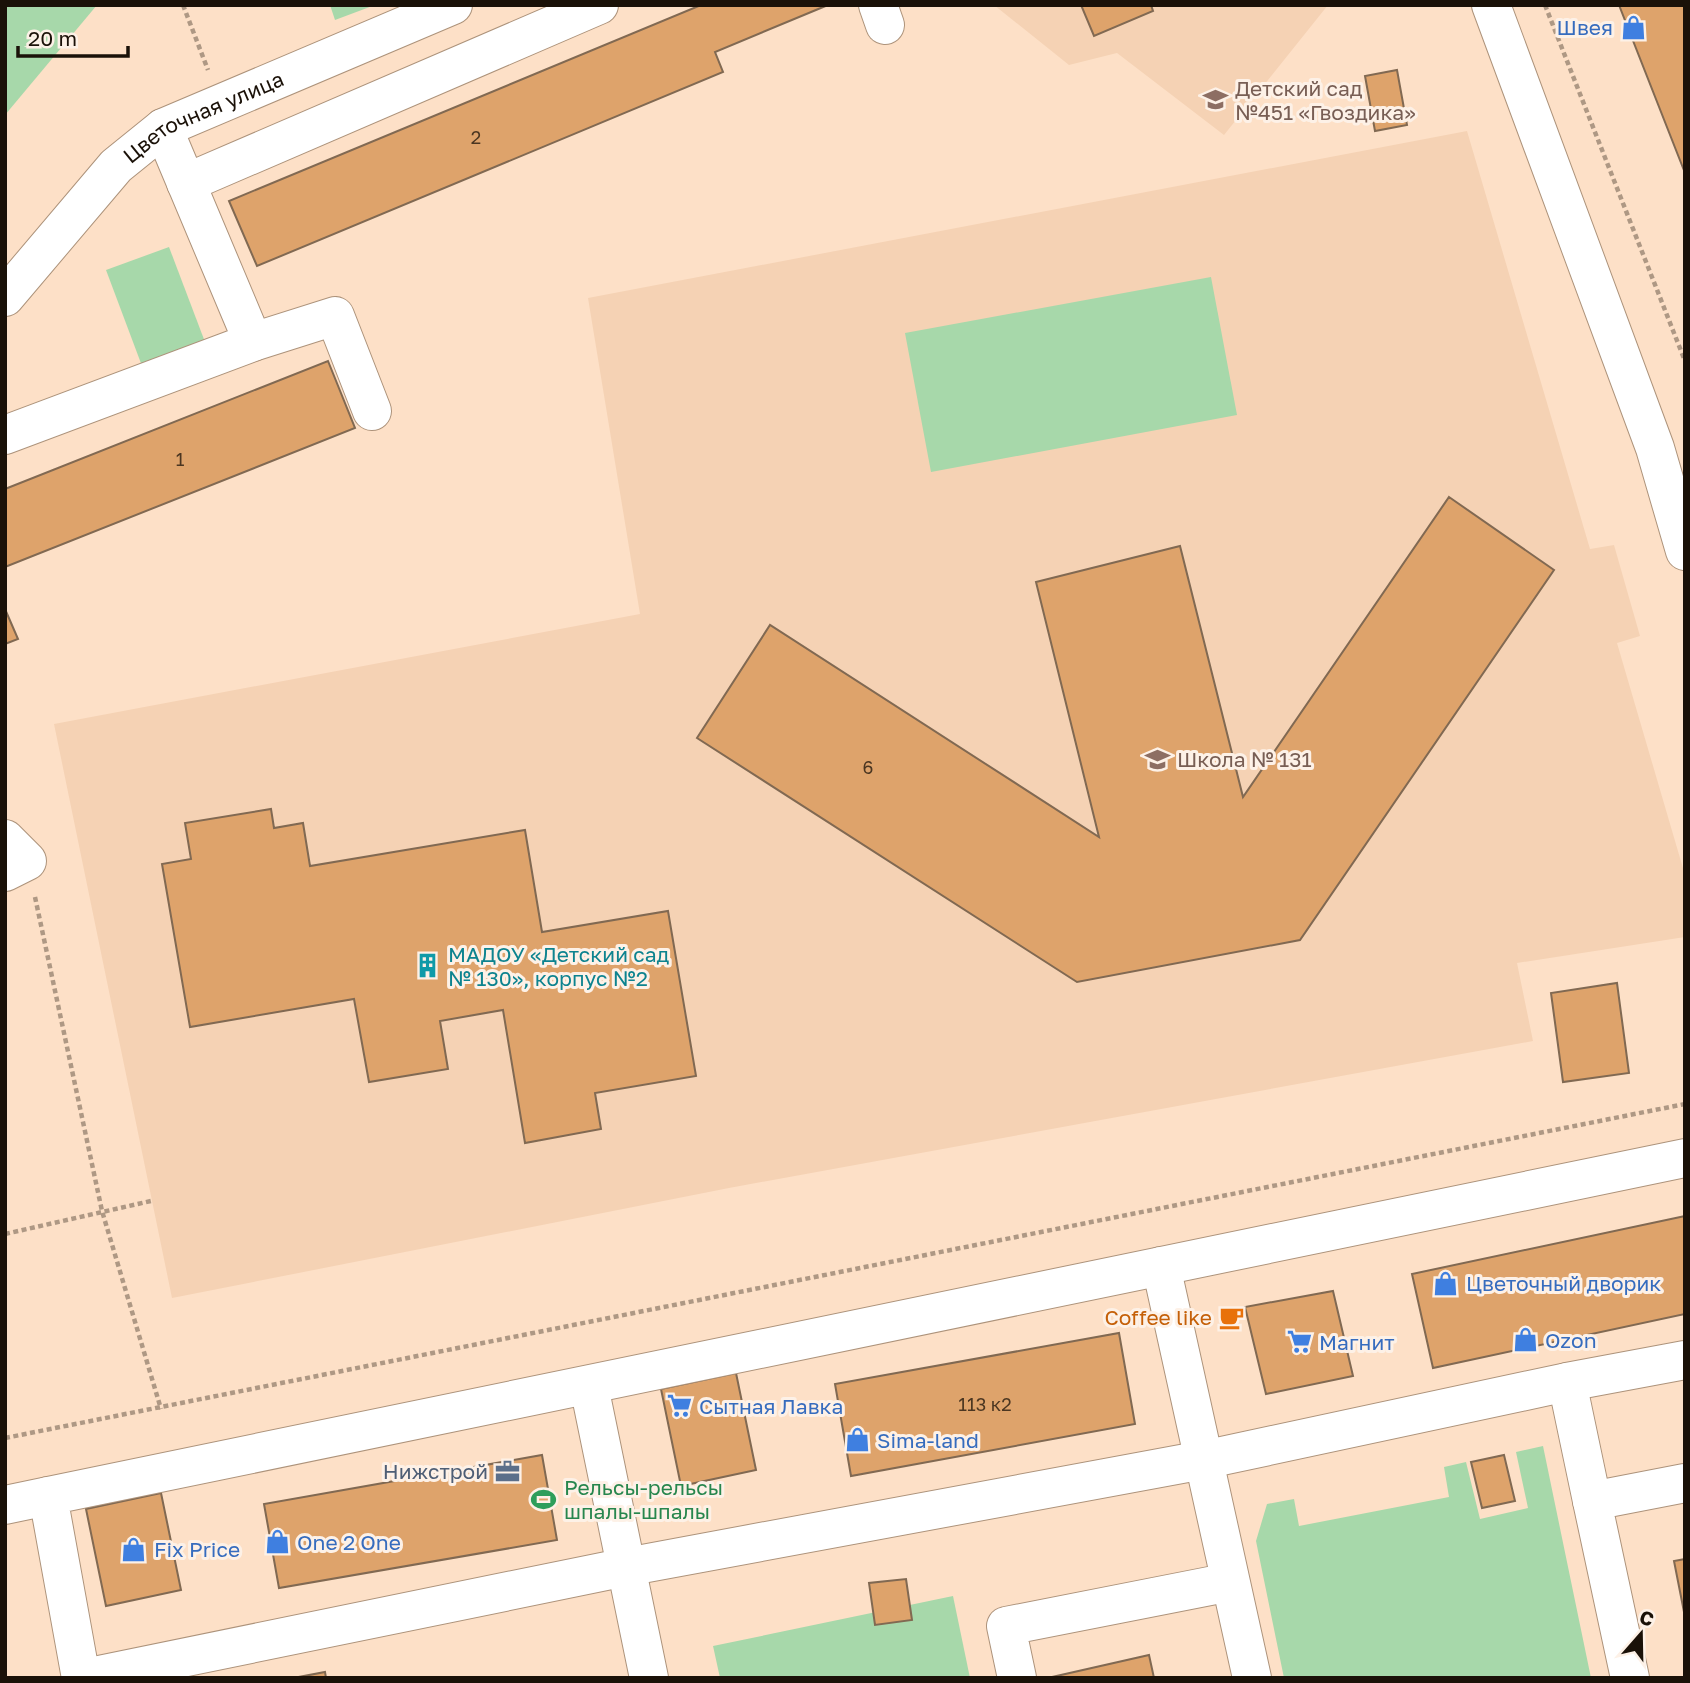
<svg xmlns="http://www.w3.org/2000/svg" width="1690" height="1683" font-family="'Golos Text',sans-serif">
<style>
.built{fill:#f5d2b4}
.green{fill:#a7d8aa}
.building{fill:#dea36b;stroke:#816952;stroke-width:2}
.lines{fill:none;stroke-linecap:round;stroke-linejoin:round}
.minor-casing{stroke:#ad937b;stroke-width:40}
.path{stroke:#ae9884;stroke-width:4.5;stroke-dasharray:5 3.5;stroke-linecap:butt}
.minor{stroke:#fff;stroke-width:38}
.labels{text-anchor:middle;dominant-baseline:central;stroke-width:6;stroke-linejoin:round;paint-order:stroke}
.number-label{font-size:18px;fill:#4b3621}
.shop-label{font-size:21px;fill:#366cbe;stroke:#fdf1e7;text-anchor:start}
.education-label{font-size:21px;fill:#785e54;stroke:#fdf1e7;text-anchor:start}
.street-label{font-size:21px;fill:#1a1108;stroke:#fdf1e7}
.culture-label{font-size:21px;fill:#0d838f;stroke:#fdf1e7;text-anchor:start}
.food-label{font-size:21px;fill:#c56008;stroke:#fdf1e7;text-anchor:end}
.service-label{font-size:21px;fill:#4e5e75;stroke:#fdf1e7;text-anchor:end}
.leisure-label{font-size:21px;fill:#27864d;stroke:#fdf1e7;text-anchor:start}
</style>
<rect width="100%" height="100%" fill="#fde0c7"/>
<!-- built -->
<g class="built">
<path d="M994 5H1328L1224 135 1117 53 1069 65Z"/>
<path d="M1467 131 1590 549 1614 545 1640 636 1617 643 1685 875V937L1517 963 1533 1041 729 1188 172 1298 54 724 640 614 588 298Z"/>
</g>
<!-- green -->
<g class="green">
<path d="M5 5H97L5 115Z"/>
<path d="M330 5H375L335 20Z"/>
<path d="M169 247 205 342 142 366 106 270Z"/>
<path d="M1211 277 1237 415 931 472 905 333Z"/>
<path d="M1543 1446 1591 1678H1284L1256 1541 1267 1504 1294 1499 1299 1526 1449 1497 1444 1467 1466 1462 1480 1519 1528 1508 1516 1452Z"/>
<path d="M953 1596 970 1678H720L713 1646Z"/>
</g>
<!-- building -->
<g class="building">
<path d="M701 5H828L715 52 723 72 257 266 229 201Z"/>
<path d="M1081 5H1151L1153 11 1094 36Z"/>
<path d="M1619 5H1685V173Z"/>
<path d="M1397 70 1407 125 1375 131 1365 76Z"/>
<path d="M328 361 355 428 5 567V489Z"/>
<path d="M1449 497 1554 570 1300 940 1077 982 697 738 770 625 1099 837 1036 582 1180 546 1243 797Z"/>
<path d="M5 609 18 639 5 644Z"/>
<path d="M271 809 274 828 303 823 310 866 525 830 542 932 668 911 696 1076 595 1093 601 1129 525 1143 503 1010 440 1021 448 1069 369 1082 354 999 190 1027 162 864 191 859 185 823Z"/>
<path d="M1617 983 1629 1073 1563 1082 1551 993Z"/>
<path d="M1685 1216V1314L1433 1368 1412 1274Z"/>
<path d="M1333 1291 1353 1376 1266 1394 1245 1307Z"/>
<path d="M1119 1333 1135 1424 851 1476 835 1384Z"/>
<path d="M736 1373 756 1470 681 1486 661 1389Z"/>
<path d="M542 1455 557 1540 279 1588 264 1504Z"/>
<path d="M1504 1455 1515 1501 1482 1508 1471 1462Z"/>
<path d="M161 1493 181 1590 106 1606 86 1509Z"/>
<path d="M1685 1559V1617L1674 1561Z"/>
<path d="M906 1579 912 1620 875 1625 869 1583Z"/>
<path d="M1149 1655 1154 1678 1052 1677Z"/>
<path d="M325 1672 326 1678H300L299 1677Z"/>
</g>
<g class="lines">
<defs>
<g id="minor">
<path d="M878 5 885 25"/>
<path d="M1491 5 1655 448 1685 551"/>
<path d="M186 183 599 5"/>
<path id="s1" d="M5 297 116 166 163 128 453 5"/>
<path d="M253 342 335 316 372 411"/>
<path d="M5 435 253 342 163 128"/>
<path d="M5 839 27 861 5 872"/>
<path d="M1161 1266 1252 1678"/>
<path d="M1567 1382 1592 1501"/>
<path d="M589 1386 649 1678"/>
<path d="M5 1505 48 1496"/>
<path d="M81 1678 48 1496 1685 1158"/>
<path d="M84 1678 626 1567 1203 1460 1567 1382 1685 1360"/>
<path d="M1017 1678 1006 1626 1230 1582"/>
<path d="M1630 1678 1592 1501 1685 1483"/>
</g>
</defs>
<!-- minor casing -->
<use href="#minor" class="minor-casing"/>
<!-- path -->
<g class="path">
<path d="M183 5 208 70"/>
<path d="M1545 5 1685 361"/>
<path d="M35 897 102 1211 161 1409"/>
<path d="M5 1234 151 1201"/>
<path d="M5 1438 1685 1104"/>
</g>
<!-- minor -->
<use href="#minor" class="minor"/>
</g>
<!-- icons -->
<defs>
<symbol id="shop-bare" viewBox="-9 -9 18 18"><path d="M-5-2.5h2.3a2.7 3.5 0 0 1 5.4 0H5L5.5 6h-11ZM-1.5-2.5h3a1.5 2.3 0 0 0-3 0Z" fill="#3f7fe0" stroke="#fdf1e7" stroke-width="2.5" paint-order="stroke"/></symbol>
<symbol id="school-bare" viewBox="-9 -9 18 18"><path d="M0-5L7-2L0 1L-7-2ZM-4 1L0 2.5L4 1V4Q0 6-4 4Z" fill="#8d6e63" stroke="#fdf1e7" stroke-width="2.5" paint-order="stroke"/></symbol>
<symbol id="building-bare" viewBox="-9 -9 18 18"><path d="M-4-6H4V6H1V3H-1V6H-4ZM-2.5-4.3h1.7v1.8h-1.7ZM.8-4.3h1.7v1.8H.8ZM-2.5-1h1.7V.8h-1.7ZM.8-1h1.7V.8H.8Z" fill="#0f9aa8" stroke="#fdf1e7" stroke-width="2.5" paint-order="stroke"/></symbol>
<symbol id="cafe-bare" viewBox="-9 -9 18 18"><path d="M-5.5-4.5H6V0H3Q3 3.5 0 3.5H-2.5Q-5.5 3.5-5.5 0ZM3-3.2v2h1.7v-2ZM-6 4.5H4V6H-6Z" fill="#e8710a" stroke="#fdf1e7" stroke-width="2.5" paint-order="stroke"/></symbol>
<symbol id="supermarket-bare" viewBox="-9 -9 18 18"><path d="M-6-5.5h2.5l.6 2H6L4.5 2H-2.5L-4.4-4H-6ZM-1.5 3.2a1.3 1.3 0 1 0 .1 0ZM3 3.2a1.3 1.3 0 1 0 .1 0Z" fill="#3f7fe0" stroke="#fdf1e7" stroke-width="2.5" paint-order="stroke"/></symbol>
<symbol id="office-bare" viewBox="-9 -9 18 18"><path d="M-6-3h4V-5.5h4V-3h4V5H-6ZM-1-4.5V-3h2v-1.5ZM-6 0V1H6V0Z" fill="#5c6f8a" stroke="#fdf1e7" stroke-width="2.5" paint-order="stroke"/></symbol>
<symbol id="stadium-bare" viewBox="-9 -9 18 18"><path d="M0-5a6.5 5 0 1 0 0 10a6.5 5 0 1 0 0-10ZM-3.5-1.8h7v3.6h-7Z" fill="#2e9e5b" stroke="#fdf1e7" stroke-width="2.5" paint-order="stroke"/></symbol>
</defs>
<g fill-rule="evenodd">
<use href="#shop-bare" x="1616" y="10" width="35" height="35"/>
<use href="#school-bare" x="1198" y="82" width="35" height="35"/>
<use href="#school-bare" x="1140" y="742" width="35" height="35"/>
<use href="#building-bare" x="410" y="948" width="35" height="35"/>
<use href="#shop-bare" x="1428" y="1266" width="35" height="35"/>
<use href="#cafe-bare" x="1214" y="1300" width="35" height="35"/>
<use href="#shop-bare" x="1508" y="1322" width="35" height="35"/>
<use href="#supermarket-bare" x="1282" y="1324" width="35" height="35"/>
<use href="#supermarket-bare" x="662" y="1388" width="35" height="35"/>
<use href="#shop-bare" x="840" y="1422" width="35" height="35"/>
<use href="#office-bare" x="490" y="1454" width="35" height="35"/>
<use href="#stadium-bare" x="526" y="1482" width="35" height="35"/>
<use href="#shop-bare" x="260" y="1524" width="35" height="35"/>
<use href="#shop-bare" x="116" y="1532" width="35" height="35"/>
</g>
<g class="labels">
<!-- number labels -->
<g class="number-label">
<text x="476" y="137">2</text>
<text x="180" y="459">1</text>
<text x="868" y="767">6</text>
<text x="985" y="1404">113 к2</text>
</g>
<!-- shop labels -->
<g class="shop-label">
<text x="1613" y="27" text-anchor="end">Швея</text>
<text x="1466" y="1283">Цветочный дворик</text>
<text x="1545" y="1340">Ozon</text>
<text x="1319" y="1342">Магнит</text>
<text x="699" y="1406">Сытная Лавка</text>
<text x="877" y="1440">Sima-land</text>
<text x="297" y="1542">One 2 One</text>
<text x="154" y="1549">Fix Price</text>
</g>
<!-- education labels -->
<g class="education-label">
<text x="1235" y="88">Детский сад<tspan x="1235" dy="24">№451 «Гвоздика»</tspan></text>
<text x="1177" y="759">Школа № 131</text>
</g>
<!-- street labels -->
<g class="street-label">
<text stroke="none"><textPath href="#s1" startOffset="273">Цветочная улица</textPath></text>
</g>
<!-- culture labels -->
<g class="culture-label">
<text x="448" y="954">МАДОУ «Детский сад<tspan x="448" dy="24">№ 130», корпус №2</tspan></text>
</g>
<!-- food labels -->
<g class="food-label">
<text x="1212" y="1317">Coffee like</text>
</g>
<!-- service labels -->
<g class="service-label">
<text x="488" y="1471">Нижстрой</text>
</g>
<!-- leisure labels -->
<g class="leisure-label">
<text x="564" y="1487">Рельсы-рельсы<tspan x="564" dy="24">шпалы-шпалы</tspan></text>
</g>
</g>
<!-- border -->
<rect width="1690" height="1683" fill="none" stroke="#1a1108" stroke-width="14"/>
<!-- north arrow -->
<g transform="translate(1641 1634) rotate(20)" stroke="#fdf1e7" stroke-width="5" paint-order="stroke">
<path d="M0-5L12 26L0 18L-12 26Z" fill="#1a1108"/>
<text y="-10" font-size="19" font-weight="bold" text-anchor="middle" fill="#1a1108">С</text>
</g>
<!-- scale -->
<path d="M18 46v10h110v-10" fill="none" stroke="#1a1108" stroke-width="3.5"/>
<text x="28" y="46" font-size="21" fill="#1a1108" stroke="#fdf1e7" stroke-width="5" paint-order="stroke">20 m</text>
</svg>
